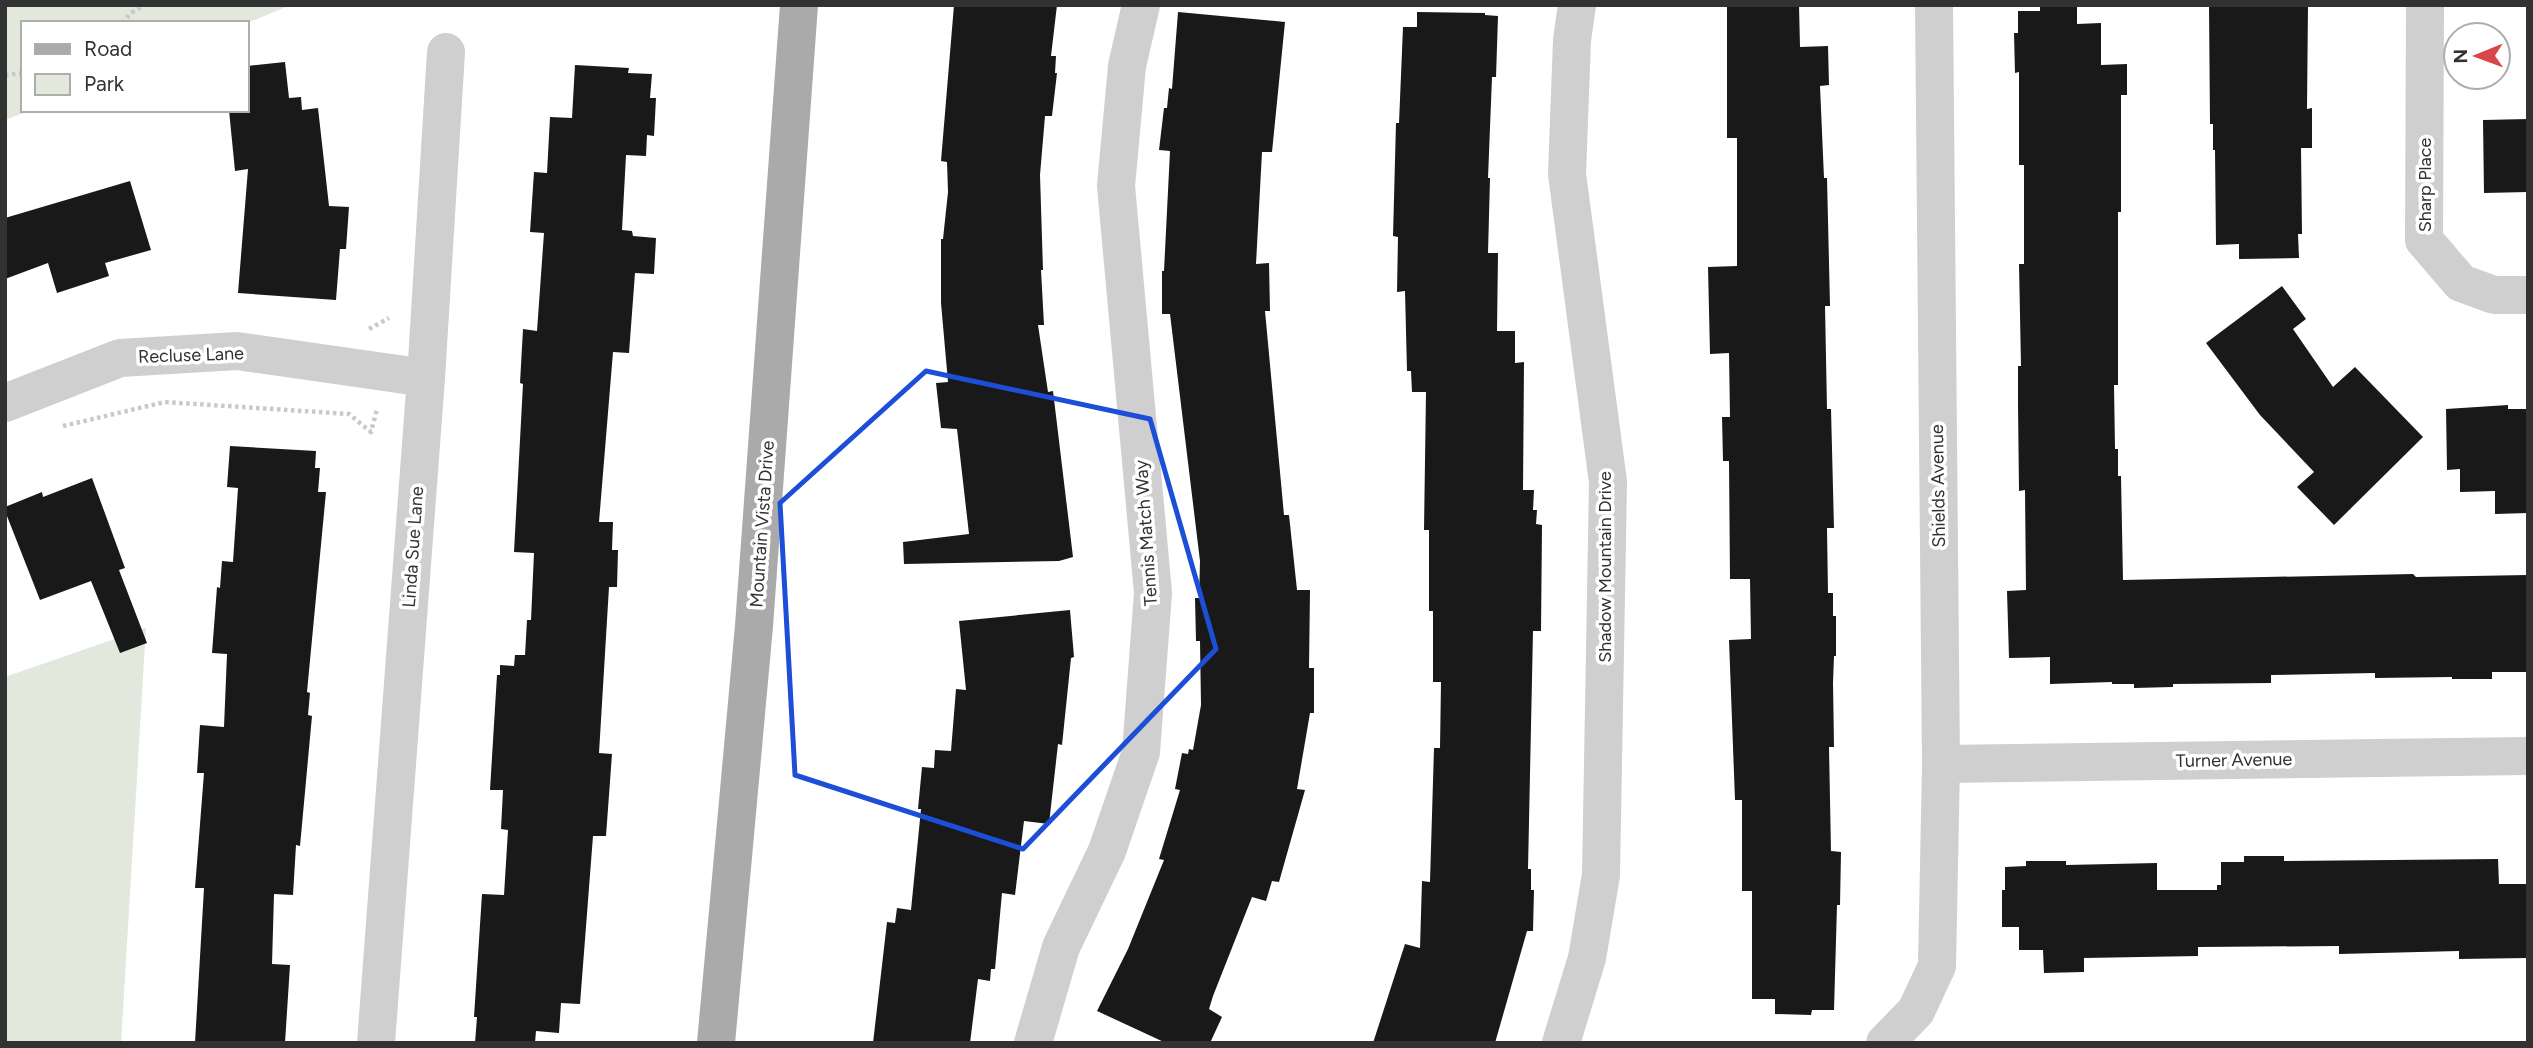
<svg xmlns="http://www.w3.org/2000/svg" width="2533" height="1048" font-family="Figtree,sans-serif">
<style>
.green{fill:#e2e8dc}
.building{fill:#191919}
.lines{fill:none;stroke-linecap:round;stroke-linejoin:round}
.path{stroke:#c9c9c9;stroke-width:4.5;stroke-dasharray:3.5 3.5;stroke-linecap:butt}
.minor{stroke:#cfcfcf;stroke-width:38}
.major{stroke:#aaa;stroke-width:38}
.marked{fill:none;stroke:#1d4ed8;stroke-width:5;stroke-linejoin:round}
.labels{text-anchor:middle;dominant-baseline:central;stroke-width:7;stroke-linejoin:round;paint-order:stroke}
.street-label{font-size:18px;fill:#323232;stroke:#fff}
</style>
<rect width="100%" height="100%" fill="#fff"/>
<!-- green -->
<g class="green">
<path d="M5 5H291L247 23H23V110H31L5 120Z"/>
<path d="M146 628 121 1043H5V677Z"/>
</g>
<!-- building -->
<g class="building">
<path d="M954 5H1057L1051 56H1056L1055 73H1057L1052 116H1045L1040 175 1043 270H1041L1044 325H1038L1048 392 1053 391 1073 557 1059 561 904 564 903 542 969 534 957 429 941 428 936 383 948 382 941 303V239H943L948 192 947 162 941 161Z"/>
<path d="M1727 5H1799L1800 47 1828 46 1829 85 1820 86 1824 178H1827L1830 306H1825L1827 409H1831L1834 528H1827L1828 593H1833V616H1836V656H1834L1833 683 1834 747H1829L1831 851 1841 852 1840 905H1837L1834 1010H1812L1811 1015 1775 1014V999H1752V891H1742V800H1735L1729 640 1751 639 1750 579H1730L1729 461H1723L1722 417H1730L1729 353 1710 354 1708 267 1737 266V138H1727Z"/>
<path d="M2209 5H2308L2307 109 2312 108V148H2301L2302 234H2298L2299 258 2239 259V244L2216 245 2215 150H2213V124H2210Z"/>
<path d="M2040 7H2077V24L2101 23V65L2127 64V95H2121V212H2118V385H2114L2115 449H2118V476H2121L2123 580 2413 574 2416 577 2528 575V672H2492V679H2452V677L2375 678V673L2271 675V683L2173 684V687L2134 688V684H2112V682L2050 684V657L2009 658 2007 591 2026 590 2025 490 2019 491 2018 406V366H2021L2019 264H2024V165H2019V72L2015 73 2014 33H2018V11H2040Z"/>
<path d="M1178 12 1285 22 1272 152H1262L1256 264 1269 263 1270 311H1265L1284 515H1289L1297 590H1310L1309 668H1314V713H1310L1297 789 1305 790 1279 882 1272 881 1266 901 1252 897 1213 996 1209 1009 1222 1017 1210 1043H1166L1097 1011 1128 949 1164 860 1159 859 1180 790 1175 789 1182 753 1188 754 1189 749 1193 750 1201 705 1200 641H1196L1195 598H1199L1200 561 1170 314H1162V271H1164L1170 151 1159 150 1164 108H1167L1169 88 1172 89Z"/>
<path d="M1417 12 1485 13V15L1498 16 1496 77H1492L1488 178H1490L1488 253H1498L1497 331H1515V363L1524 362 1523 490H1534L1533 510H1537L1536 524 1542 525 1541 631H1533L1528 869H1531V890H1534L1533 931H1527L1495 1043H1373L1405 944 1420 948 1422 881 1430 882 1434 748H1440L1441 682H1433V611H1429V530H1424L1426 392H1412L1411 371H1407L1405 291 1397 292 1398 237 1393 236 1396 123H1399L1403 27H1417Z"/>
<path d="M285 62 289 98 301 97 302 110 318 108 329 206 349 207 346 249H340L336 300 238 293 248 169 235 171 229 110H247V66Z"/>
<path d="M575 65 629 68 628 73 652 74 650 98H656L654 136 647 135 646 156 626 155 622 230 632 231 633 236 656 238 654 274 635 273 629 353 613 352 599 522H613L612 550H618L617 587H609L599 753 612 754 606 836H593L580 1004 561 1003 559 1033 536 1031 535 1043H475L477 1017H474L482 894 504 895 508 830 501 829 503 790H490L497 675H500V665L514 666 515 655H525L527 620H531L534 553 514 552 523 384 520 383 523 329 537 331 544 233 530 232 534 172 547 173 550 117 572 118Z"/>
<path d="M2528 119V192L2484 193 2483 120Z"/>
<path d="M130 181 151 250 105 263 109 276 57 293 48 263 5 279V218Z"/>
<path d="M2282 286 2306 319 2293 329 2333 387 2355 367 2423 437 2334 525 2297 487 2314 472 2260 415 2206 343Z"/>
<path d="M2508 405V409H2528V513L2495 514V491L2460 492V469L2447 470 2446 409Z"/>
<path d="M230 446 316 451 315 468H320L318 492H326L307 692 310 693 308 715 312 716 300 846 296 845 293 895 274 894 272 964 290 965 285 1043H195L204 888H195L204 773H197L200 725 224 727 227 654 212 653 217 587 220 588 222 561 233 562 238 488 227 487Z"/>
<path d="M92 478 125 568 119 570 147 643 120 653 91 581 40 600 5 511V507L42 492 43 497Z"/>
<path d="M1070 610 1074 657 1071 658 1062 745 1058 744 1049 824 1024 821 1015 895 1002 893 995 969H991L990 981 978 979 970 1043H873L887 922 895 923 897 908 911 910 921 809H918L922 767 934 768 935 750 951 751 956 689 966 690 959 621Z"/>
<path d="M2244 856H2284V861L2498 859 2499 884H2528V958L2459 959V951L2339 954V946L2198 947V956L2084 958V972L2044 973 2043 950H2019V927H2002V890H2005V867L2026 866V861H2066V865L2157 863V890H2217V885H2221V862H2244Z"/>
</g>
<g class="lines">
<!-- path -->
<g class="path">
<path d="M122 23 131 13 144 5"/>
<path d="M5 75 23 73"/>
<path d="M369 329 389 318"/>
<path d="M63 426 165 402 349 414 371 432 377 409"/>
</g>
<!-- minor -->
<g class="minor">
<path d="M2425 5 2424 240 2461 283 2494 295H2528"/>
<path d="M5 403 120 358 237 351 426 378"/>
<path d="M1941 764 2528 756"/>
<path d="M376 1043 426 378 446 52"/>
<path d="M1033 1043 1061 947 1107 851 1141 752 1153 593 1116 186 1127 66 1141 5"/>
<path d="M1561 1043 1587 958 1601 875 1608 482 1567 174 1572 40 1577 5"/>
<path d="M1885 1043 1916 1011 1937 966 1941 764 1934 5"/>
</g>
<!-- major -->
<path class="major" d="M716 1043 754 626 799 5"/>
</g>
<!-- marked area -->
<path class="marked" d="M926 371 1150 419 1216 649 1023 849 795 775 780 503Z"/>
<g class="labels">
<!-- street labels -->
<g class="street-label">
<text transform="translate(2425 185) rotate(-90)">Sharp Place</text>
<text transform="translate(191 355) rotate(-2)">Recluse Lane</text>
<text transform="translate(1938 486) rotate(-91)">Shields Avenue</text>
<text transform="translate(762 524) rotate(-86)">Mountain Vista Drive</text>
<text transform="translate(1146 533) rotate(-94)">Tennis Match Way</text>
<text transform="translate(413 547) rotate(-86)">Linda Sue Lane</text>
<text transform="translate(1605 567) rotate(-90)">Shadow Mountain Drive</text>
<text transform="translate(2234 760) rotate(-1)">Turner Avenue</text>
</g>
</g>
<!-- border -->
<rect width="2533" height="1048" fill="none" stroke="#323232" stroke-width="14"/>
<!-- legend -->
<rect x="21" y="21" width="228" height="91" fill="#ffffff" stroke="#adadad" stroke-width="2"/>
<rect x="35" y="44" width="35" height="10" fill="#aaaaaa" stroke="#adadad" stroke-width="2"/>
<text x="84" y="56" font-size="21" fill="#323232">Road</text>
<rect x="35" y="74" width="35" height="21" fill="#e2e8dc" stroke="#adadad" stroke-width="2"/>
<text x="84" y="91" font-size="21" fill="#323232">Park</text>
<!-- north arrow -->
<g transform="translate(2477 56) rotate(269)"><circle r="33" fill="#ffffff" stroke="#adadad" stroke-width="2"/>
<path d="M0-5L12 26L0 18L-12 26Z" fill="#d84649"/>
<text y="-10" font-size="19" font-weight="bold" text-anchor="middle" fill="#323232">N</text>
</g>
</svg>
